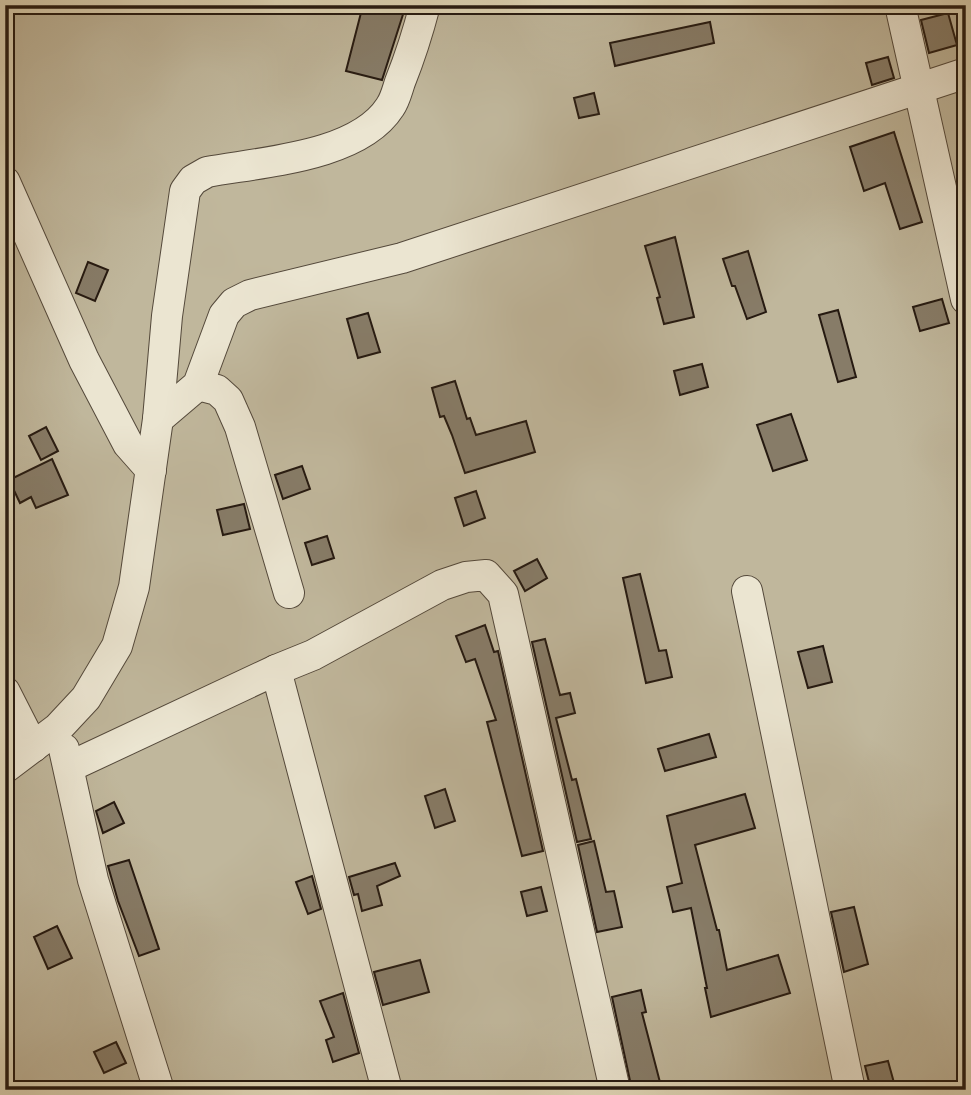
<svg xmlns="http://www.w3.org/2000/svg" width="971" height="1095" font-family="Vollkorn,serif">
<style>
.green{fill:#c0b79c;stroke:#736856;stroke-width:2}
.building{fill:#877c68;stroke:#261a11;stroke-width:2}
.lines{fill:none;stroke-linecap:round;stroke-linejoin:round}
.minor-casing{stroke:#54493b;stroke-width:32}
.minor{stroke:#ebe5d1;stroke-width:30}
</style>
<rect width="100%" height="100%" fill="#e0d7b8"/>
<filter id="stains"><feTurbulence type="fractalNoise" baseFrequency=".00286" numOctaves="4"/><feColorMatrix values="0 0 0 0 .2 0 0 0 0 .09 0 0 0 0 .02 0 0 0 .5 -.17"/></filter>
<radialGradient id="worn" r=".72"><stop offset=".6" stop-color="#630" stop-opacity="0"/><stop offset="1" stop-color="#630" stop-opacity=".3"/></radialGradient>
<!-- green -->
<rect class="green" x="5" y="5" width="961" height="1085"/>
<!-- building -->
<g class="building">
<path d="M363 5H406L382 80 346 71Z"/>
<path d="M948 13 957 45 929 53 921 20Z"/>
<path d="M710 22 714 43 615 66 610 43Z"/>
<path d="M888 57 894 78 872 85 866 63Z"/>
<path d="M594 93 599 114 579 118 574 98Z"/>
<path d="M894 132 922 222 900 229 885 183 864 191 850 147Z"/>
<path d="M675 237 694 317 664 324 657 298 660 297 645 246Z"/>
<path d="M748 251 766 312 747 319 735 286H732L723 259Z"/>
<path d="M88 262 108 270 95 301 76 293Z"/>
<path d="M942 299 949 323 920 331 913 307Z"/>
<path d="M838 310 856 377 838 382 819 315Z"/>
<path d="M368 313 380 352 358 358 347 319Z"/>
<path d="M702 364 708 387 680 395 674 371Z"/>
<path d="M455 381 467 419 470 418 476 435 526 421 535 452 465 473 452 435 444 416 440 417 432 388Z"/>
<path d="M791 414 807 460 773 471 757 425Z"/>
<path d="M46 427 58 451 41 460 29 436Z"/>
<path d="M52 459 68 495 36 508 31 497 20 503 9 480Z"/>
<path d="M302 466 310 489 283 499 275 475Z"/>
<path d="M476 491 485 518 464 526 455 498Z"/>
<path d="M244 504 250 529 223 535 217 510Z"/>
<path d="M327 536 334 558 312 565 305 543Z"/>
<path d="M537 559 547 578 525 591 514 571Z"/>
<path d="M640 574 659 651 666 650 672 677 646 683 623 578Z"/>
<path d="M485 625 494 652 498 651 543 851 522 856 487 722 496 720 475 659 466 662 456 636Z"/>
<path d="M545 639 560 695 570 693 575 713 556 718 572 780 576 779 591 839 577 842 532 642Z"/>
<path d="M823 646 832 682 808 688 798 652Z"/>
<path d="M709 734 716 757 665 771 658 749Z"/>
<path d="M445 789 455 821 435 828 425 796Z"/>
<path d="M745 794 755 828 695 845 717 930H719L727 970 778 955 790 993 711 1017 705 988H707L691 908 673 912 667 887 682 883 667 816Z"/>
<path d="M114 802 124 823 103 833 96 811Z"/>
<path d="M594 841 606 892 614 891 622 927 597 932 578 845Z"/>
<path d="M129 860 159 949 139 956 118 901 108 866Z"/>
<path d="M395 863 400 876 377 886 382 905 362 911 358 894 354 895 349 877Z"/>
<path d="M312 876 321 909 308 914 296 882Z"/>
<path d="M541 887 547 911 527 916 521 892Z"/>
<path d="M854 907 868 964 844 972 831 912Z"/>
<path d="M57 926 72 958 48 969 34 937Z"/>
<path d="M420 960 429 992 383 1005 374 972Z"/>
<path d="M641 990 646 1012 642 1013 662 1090H632L612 997Z"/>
<path d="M343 993 359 1053 333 1062 326 1040 334 1037 320 1001Z"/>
<path d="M116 1042 126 1063 104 1073 94 1052Z"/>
<path d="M888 1061 896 1090H871L865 1066Z"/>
</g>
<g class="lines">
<defs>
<g id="minor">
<path d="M900 5 966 299"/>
<path d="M5 182 84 360 128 444 151 470"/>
<path d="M198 385 217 390 228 400 240 427 289 593"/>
<path d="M158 419 198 385 224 315 234 303 250 295 402 258 966 73"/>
<path d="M747 591 850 1090"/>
<path d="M276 670 387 1090"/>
<path d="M5 692 33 747"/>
<path d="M64 749 93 880 159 1090"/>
<path d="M69 767 276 670 313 655 442 585 466 577 486 575 503 594 615 1090"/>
<path d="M5 768 58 728 86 698 117 646 134 587 158 419 167 316 185 191 193 180 207 172C261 162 358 157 390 107 395 100 397 91 400 82 410 57 418 32 425 5"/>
</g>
</defs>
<!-- minor casing -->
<use href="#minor" class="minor-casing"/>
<!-- minor -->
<use href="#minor" class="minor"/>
</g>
<!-- margin -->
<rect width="971" height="1095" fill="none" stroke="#e0d7b8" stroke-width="28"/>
<rect x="7" y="7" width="957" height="1081" fill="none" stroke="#261a11" stroke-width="3.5"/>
<rect x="14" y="14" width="943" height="1067" fill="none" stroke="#261a11" stroke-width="2"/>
<rect width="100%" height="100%" filter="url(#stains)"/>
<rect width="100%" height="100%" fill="url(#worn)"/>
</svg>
